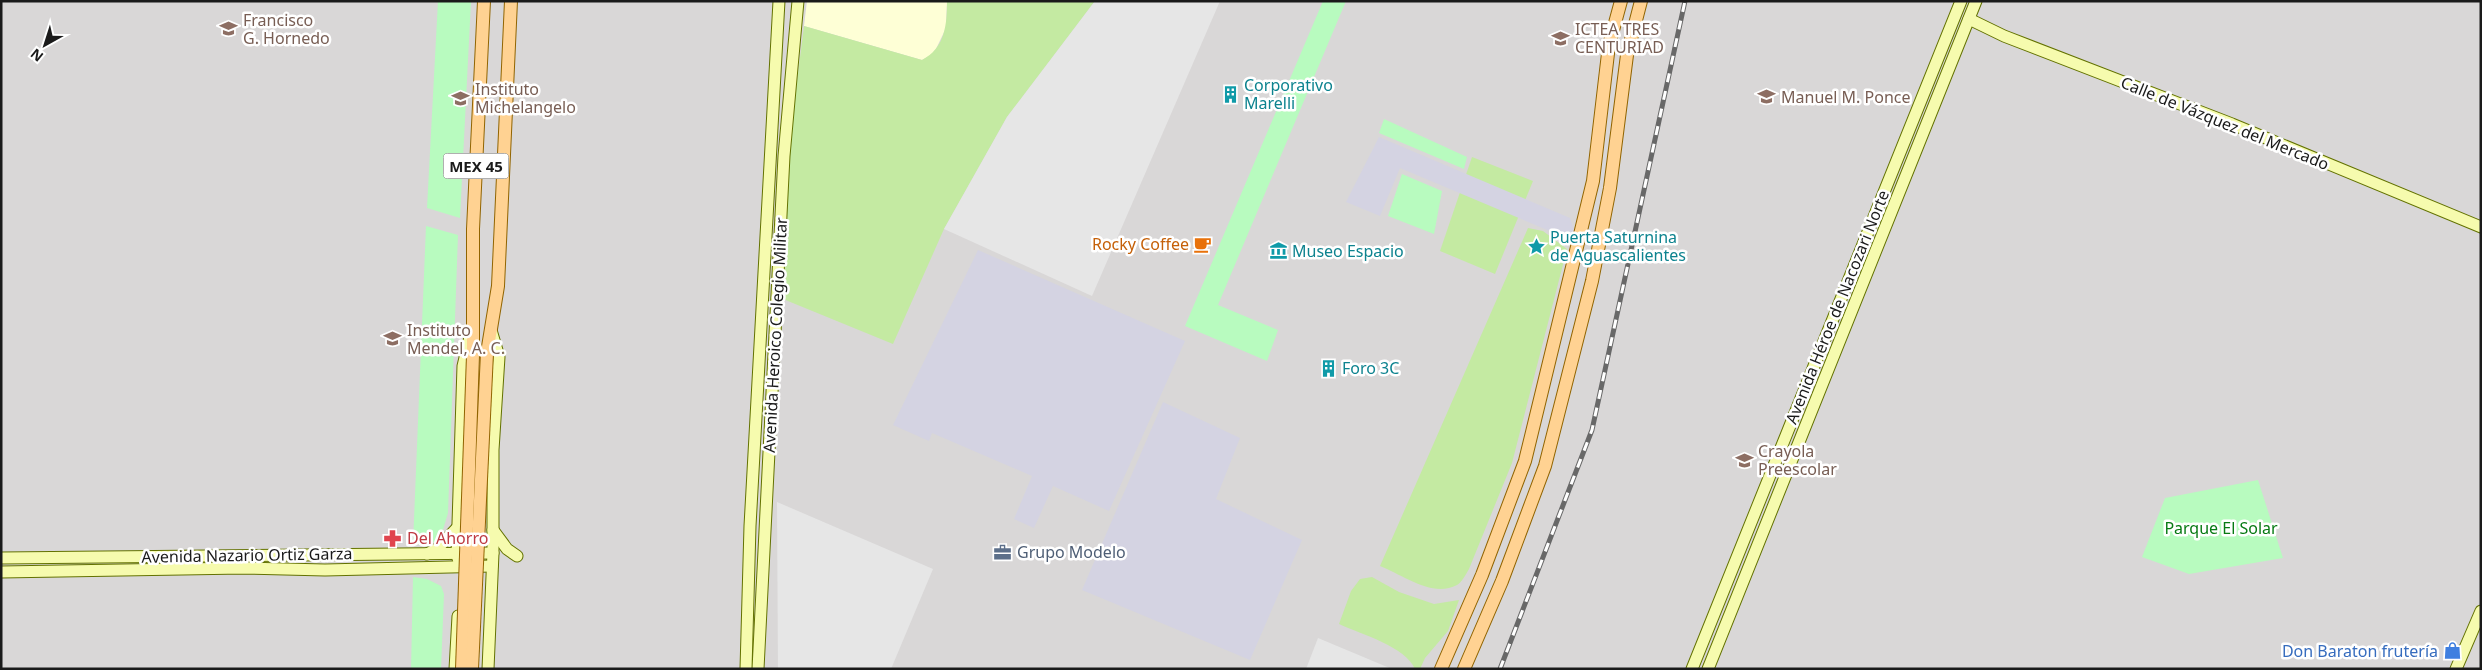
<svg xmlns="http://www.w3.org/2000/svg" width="2482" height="670" font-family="'Noto Sans',sans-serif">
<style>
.residential{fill:#d9d7d7}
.education{fill:#feffd6}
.grass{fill:#c4eaa2}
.park{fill:#b8fbbf}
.parking{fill:#e6e6e6}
.plaza{fill:#d4d3e2}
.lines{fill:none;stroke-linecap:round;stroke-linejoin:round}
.secondary-casing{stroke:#637201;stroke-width:13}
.primary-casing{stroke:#916400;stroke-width:14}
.secondary{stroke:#f6fbae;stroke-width:11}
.primary{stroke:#ffd292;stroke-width:12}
.rail-casing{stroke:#686868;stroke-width:5}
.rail{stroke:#fff;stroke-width:3;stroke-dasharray:9;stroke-linecap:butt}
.primary-bridge-casing{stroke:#916400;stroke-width:14;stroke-linecap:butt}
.primary-bridge{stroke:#ffd292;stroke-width:12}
.labels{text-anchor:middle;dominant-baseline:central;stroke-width:5;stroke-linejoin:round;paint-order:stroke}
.shield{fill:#fff;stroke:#5f5f5f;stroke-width:1}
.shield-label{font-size:15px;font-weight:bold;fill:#1a1a1a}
.education-label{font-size:16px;fill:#785e54;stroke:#fff;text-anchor:start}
.culture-label{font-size:16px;fill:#0d838f;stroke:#fff;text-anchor:start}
.street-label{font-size:16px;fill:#1a1a1a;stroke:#fff}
.food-label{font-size:16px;fill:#c56008;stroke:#fff;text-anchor:end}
.park-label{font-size:16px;fill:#077a13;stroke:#fff}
.health-label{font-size:16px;fill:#be3a42;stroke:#fff;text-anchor:start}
.service-label{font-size:16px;fill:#4e5e75;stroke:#fff;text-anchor:start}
.shop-label{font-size:16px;fill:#366cbe;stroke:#fff;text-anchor:end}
</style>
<rect width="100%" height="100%" fill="#ede8df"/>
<!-- residential -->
<rect class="residential" x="1" y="1" width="2480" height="668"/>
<!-- education -->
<path class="education" d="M807 1H947L946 28 936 49 931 55 922 60 804 26Z"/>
<!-- grass -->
<g class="grass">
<path d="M947 1H1095L1007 117 944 229 893 344 783 299 791 129 804 26 922 60C945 48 947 25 947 1Z"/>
<path d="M1472 157 1533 181 1495 274 1440 251Z"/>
<path d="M1528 228 1543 231 1567 249 1512 463 1469 569C1466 574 1462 582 1457 585 1432 598 1403 575 1380 566Z"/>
<path d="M1372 577 1399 592 1434 604 1459 600 1448 631 1425 658 1420 669H1415C1406 647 1361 634 1339 624L1351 591 1360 579Z"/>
</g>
<!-- park -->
<g class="park">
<path d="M438 1H471L460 218 427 208Z"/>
<path d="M1323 1H1346L1218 305 1278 330 1267 361 1185 326Z"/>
<path d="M1384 119 1467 157 1464 169 1379 133Z"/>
<path d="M1402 174 1442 191 1434 234 1388 216Z"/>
<path d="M426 226 458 235 448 513 442 533 431 545 413 544Z"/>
<path d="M2258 480 2283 558 2189 574 2142 557 2165 498Z"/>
<path d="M413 577 427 579 441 586 444 594 441 669H411Z"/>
</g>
<!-- parking -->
<g class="parking">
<path d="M1095 1H1220L1092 296 944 229 1007 117Z"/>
<path d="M777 502 933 569 891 669H778Z"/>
<path d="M1318 638 1392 669H1306Z"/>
</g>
<!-- plaza -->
<g class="plaza">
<path d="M1379 137 1570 218 1578 243 1400 168 1380 216 1346 202Z"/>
<path d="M978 250 1185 341 1109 511 1053 486 1034 528 1014 519 1032 476 932 433 929 441 893 425Z"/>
<path d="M1163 402 1240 438 1216 499 1302 540 1250 660 1082 590Z"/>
</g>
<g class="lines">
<defs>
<g id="secondary">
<path d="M1969 19 2004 36 2232 124 2481 227"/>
<path d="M493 530 507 549 517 556"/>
<path d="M427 554 437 549 459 526"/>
<path d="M1 558 493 553"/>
<path d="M459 562 457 555 463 366 470 337"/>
<path d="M1 572 243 568 325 570 492 566"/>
<path d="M455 669 458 616"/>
<path d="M488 669 493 553V450L499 357 491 330"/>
<path d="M746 669 750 526 779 1"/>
<path d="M758 669 784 156 798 1"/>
<path d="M1692 669 1961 1"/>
<path d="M1708 669 1976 1"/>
<path d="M2456 669 2481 611"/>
</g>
<g id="primary">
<path d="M487 353 498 286 511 1"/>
<path d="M473 355V229L484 1"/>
<path d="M1441 669 1482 575 1525 461 1593 181 1609 45 1621 1"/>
<path d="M1464 669 1502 581 1545 466 1592 281 1610 188 1627 55 1641 1"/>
</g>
</defs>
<!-- secondary casing -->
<use href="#secondary" class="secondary-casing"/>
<!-- primary casing -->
<use href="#primary" class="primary-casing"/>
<!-- secondary -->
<use href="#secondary" class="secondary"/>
<!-- primary -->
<use href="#primary" class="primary"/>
<defs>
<path id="rail" d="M1500 669 1592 430 1685 1"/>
</defs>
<!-- rail casing -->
<use href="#rail" class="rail-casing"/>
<!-- rail -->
<use href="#rail" class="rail"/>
<defs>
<g id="primary-bridge">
<path d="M462 669 473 355"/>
<path d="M472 669 487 353"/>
</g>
</defs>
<!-- primary-bridge casing -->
<use href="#primary-bridge" class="primary-bridge-casing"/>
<!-- primary-bridge -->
<use href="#primary-bridge" class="primary-bridge"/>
</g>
<!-- icons -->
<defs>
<symbol id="school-bare" viewBox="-9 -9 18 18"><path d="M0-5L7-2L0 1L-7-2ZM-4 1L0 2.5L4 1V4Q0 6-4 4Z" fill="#8d6e63" stroke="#fff" stroke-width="2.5" paint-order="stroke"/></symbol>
<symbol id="building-bare" viewBox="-9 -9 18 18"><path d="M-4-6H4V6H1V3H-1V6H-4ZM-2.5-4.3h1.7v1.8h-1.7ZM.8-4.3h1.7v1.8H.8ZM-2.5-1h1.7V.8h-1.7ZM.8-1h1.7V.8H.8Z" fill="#0f9aa8" stroke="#fff" stroke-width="2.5" paint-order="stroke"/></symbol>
<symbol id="cafe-bare" viewBox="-9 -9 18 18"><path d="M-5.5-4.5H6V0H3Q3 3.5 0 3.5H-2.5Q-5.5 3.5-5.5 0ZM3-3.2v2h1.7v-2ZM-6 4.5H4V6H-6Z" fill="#e8710a" stroke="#fff" stroke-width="2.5" paint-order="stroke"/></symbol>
<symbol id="sight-bare" viewBox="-9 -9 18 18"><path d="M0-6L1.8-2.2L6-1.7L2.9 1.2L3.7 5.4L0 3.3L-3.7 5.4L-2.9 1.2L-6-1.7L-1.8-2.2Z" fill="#0f9aa8" stroke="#fff" stroke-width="2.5" paint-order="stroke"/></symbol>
<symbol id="museum-bare" viewBox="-9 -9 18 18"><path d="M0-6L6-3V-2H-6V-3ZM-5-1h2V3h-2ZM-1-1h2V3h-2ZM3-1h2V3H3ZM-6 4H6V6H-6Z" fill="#0f9aa8" stroke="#fff" stroke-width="2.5" paint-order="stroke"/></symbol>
<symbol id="university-bare" viewBox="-9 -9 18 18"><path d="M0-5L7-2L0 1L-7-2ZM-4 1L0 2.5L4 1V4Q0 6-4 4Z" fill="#8d6e63" stroke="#fff" stroke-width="2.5" paint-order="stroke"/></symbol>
<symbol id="pharmacy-bare" viewBox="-9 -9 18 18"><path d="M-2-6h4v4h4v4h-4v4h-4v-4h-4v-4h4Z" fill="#e0444e" stroke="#fff" stroke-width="2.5" paint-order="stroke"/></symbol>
<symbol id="office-bare" viewBox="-9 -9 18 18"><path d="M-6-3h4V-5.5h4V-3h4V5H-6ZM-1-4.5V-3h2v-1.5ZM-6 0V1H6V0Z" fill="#5c6f8a" stroke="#fff" stroke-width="2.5" paint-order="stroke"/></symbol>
<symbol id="shop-bare" viewBox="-9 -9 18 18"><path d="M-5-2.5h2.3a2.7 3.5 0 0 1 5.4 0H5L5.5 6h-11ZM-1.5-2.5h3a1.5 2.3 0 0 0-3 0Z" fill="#3f7fe0" stroke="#fff" stroke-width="2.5" paint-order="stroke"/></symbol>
</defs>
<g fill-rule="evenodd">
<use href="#school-bare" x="216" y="16" width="25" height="25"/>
<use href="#school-bare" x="1548" y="26" width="25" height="25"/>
<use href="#building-bare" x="1218" y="82" width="25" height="25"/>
<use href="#school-bare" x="1754" y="84" width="25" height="25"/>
<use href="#school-bare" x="448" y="86" width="25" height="25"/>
<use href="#cafe-bare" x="1190" y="232" width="25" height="25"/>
<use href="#sight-bare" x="1524" y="234" width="25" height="25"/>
<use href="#museum-bare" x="1266" y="238" width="25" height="25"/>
<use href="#university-bare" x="380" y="326" width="25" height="25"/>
<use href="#building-bare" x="1316" y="356" width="25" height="25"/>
<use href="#school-bare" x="1732" y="448" width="25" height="25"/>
<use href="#pharmacy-bare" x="380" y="526" width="25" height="25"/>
<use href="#office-bare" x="990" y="540" width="25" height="25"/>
<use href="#shop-bare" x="2440" y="638" width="25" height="25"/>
</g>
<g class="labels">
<!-- shield labels -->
<rect class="shield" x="443.5" y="153.5" width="65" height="25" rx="4"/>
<g class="shield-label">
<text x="476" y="166">MEX 45</text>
</g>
<!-- education labels -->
<g class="education-label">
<text x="243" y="20">Francisco<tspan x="243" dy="18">G. Hornedo</tspan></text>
<text x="1575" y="29">ICTEA TRES<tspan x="1575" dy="18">CENTURIAD</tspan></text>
<text x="475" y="89">Instituto<tspan x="475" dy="18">Michelangelo</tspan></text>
<text x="1781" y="97">Manuel M. Ponce</text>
<text x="407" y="330">Instituto<tspan x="407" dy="18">Mendel, A. C.</tspan></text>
<text x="1758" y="451">Crayola<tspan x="1758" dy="18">Preescolar</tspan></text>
</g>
<!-- culture labels -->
<g class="culture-label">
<text x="1244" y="85">Corporativo<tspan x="1244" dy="18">Marelli</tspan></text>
<text x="1550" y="237">Puerta Saturnina<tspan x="1550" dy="18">de Aguascalientes</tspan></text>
<text x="1292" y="251">Museo Espacio</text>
<text x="1342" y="368">Foro 3C</text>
</g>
<!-- street labels -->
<g class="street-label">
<text transform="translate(2225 123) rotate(22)">Calle de Vázquez del Mercado</text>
<text transform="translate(1837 307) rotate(-68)">Avenida Héroe de Nacozari Norte</text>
<text transform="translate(775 335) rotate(-87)">Avenida Heroico Colegio Militar</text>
<text transform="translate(247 555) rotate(-1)">Avenida Nazario Ortiz Garza</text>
</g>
<!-- food labels -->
<g class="food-label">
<text x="1189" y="244">Rocky Coffee</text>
</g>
<!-- park labels -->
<g class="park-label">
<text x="2221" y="528">Parque El Solar</text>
</g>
<!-- health labels -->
<g class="health-label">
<text x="407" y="538">Del Ahorro</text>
</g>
<!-- service labels -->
<g class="service-label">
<text x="1017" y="552">Grupo Modelo</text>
</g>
<!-- shop labels -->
<g class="shop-label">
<text x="2438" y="651">Don Baraton frutería</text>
</g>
</g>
<!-- border -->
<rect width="2482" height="670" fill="none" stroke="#1a1a1a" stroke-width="5"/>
<!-- north arrow -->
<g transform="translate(45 45) rotate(219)" stroke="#ffffff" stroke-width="4" paint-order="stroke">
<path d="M0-4L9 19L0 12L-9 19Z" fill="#1a1a1a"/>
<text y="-8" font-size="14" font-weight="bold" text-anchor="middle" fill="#1a1a1a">N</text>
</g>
</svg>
